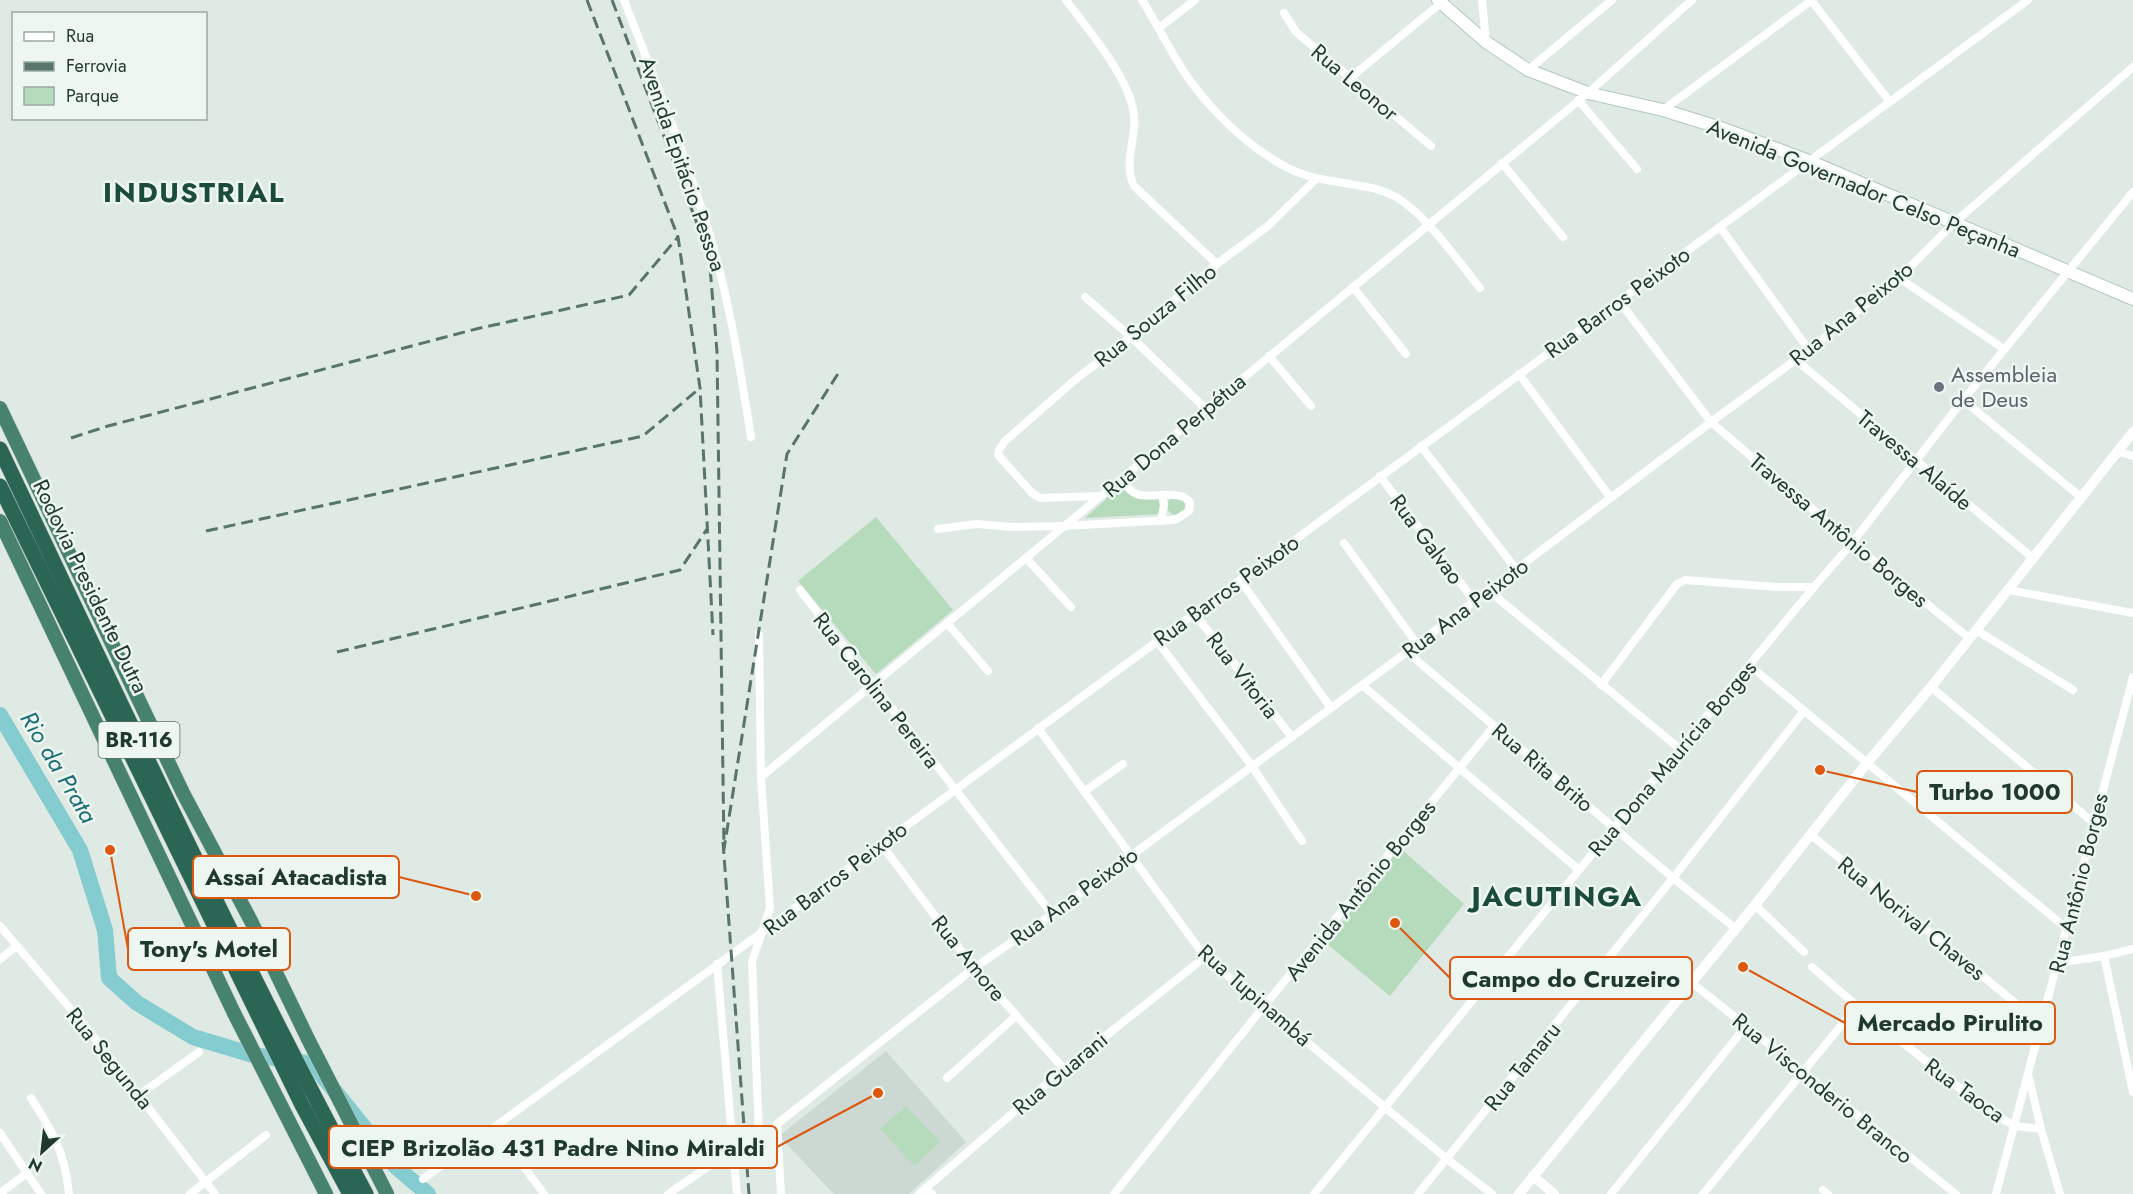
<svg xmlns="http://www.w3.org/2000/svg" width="2133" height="1194" font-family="Jost,sans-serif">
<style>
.built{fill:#ccd9d2}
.green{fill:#b6dbbc}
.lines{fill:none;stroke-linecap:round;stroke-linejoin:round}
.river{stroke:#84ccd0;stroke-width:16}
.secondary-casing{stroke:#b1c9be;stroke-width:14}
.trunk-casing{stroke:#bcc4c1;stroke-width:15}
.motorway-casing{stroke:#bcc4c1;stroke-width:16}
.minor{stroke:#fff;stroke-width:8}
.tertiary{stroke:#fff;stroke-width:10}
.secondary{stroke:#fff;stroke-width:12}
.trunk{stroke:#46826e;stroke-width:14}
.motorway{stroke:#2b6553;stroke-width:15}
.rail{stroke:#59756b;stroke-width:3;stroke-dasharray:12 6;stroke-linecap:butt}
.worship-dot{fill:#6b7280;stroke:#eef6f1;stroke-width:2}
.labels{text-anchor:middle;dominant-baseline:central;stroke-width:5;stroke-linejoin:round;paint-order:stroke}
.shield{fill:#eef6f1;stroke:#5d7269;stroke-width:1.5}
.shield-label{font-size:21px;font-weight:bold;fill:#1f392f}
.street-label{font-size:22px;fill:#1f392f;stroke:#eef6f1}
.worship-label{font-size:22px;fill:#5b616d;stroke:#eef6f1;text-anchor:start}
.water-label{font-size:24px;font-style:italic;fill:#1a6f75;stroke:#eef6f1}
.district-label{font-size:28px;font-weight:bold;letter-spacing:1.5px;fill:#1b4b3a;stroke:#eef6f1}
.leader{fill:none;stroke:#de570e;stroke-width:2}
.callout-dot{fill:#de570e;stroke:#eef6f1;stroke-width:2}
.callout{fill:#eef6f1;stroke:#de570e;stroke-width:2}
.callout-label{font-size:24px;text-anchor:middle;font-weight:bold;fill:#1f392f}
</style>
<rect width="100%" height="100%" fill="#deeae3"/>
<!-- built -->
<path class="built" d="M886 1051 966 1142 909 1194H834L779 1136Z"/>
<!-- green -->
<g class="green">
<path d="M1122 485C1130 499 1143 497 1158 498L1160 500V514L1085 518Z"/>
<circle cx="1176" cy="506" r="9"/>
<path d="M876 517 953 610 876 674 798 581Z"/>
<path d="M1400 848 1464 904 1390 996 1326 943Z"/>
<path d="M906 1106 940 1142 914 1166 880 1129Z"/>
</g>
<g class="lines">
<!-- river -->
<path class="river" d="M0 715 80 850 105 930 109 978 137 1003 193 1037 253 1055 313 1064 395 1166 428 1194"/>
<defs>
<path id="secondary" d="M1438 0 1486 42 1528 70 1588 93 1663 110 1724 129 1809 161 2133 299"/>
<g id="trunk">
<path d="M0 408 183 793 251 921 308 1039 387 1194"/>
<path d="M0 521 234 1013 326 1194"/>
</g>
<g id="motorway">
<path d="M0 449C119 699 235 950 366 1194"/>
<path d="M0 486 302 1105 350 1194"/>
</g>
</defs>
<!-- secondary casing -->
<use href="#secondary" class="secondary-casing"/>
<!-- trunk casing -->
<use href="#trunk" class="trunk-casing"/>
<!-- motorway casing -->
<use href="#motorway" class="motorway-casing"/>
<!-- minor -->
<g class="minor">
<path d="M624 0C654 78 686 156 710 236 730 302 740 369 751 437"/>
<path d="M1066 0C1087 28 1126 74 1133 109 1139 134 1122 162 1134 186L1217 264"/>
<path d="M1142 0C1157 24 1170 51 1186 75 1211 111 1247 146 1286 167 1319 185 1359 180 1392 195 1423 210 1458 261 1480 288"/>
<path d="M1482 0 1486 42"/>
<path d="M1811 0 1890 102"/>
<path d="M1284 13 1296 32 1431 146"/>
<path d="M1159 28 1195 0"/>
<path d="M1528 70 1612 0"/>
<path d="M1350 78 1441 3"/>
<path d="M1578 100 1637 169"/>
<path d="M1663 110 1812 0"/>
<path d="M1502 163 1563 237"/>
<path d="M1720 227 1809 350"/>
<path d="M1899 278 2004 349"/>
<path d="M1353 287 1406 354"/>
<path d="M1085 297 1131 337 1206 409"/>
<path d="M1619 301 1711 422 1852 543 1969 638"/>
<path d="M1269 356 1311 406"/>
<path d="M1796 360 2034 559"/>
<path d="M1519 374 1610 497"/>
<path d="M1963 400 2082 498"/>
<path d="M1421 446 1516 569"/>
<path d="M2119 452 2133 456"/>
<path d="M1380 476 1474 601"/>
<path d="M1100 496 1040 498 1032 493 998 455 999 450 1005 441 1076 379 1131 337 1217 264 1268 226 1316 179"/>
<path d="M1161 521 1164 505 1162 495"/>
<path d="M938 529 976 524 1013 527 1064 526 1172 520 1177 519 1189 511 1190 502 1184 497C1159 488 1136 509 1122 478"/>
<path d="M1344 543 1417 644"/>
<path d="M1026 558 1071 607"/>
<path d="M1240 580 1331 708"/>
<path d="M800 590 1052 914"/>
<path d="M1488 590 1680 749"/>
<path d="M2008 590 2133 613"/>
<path d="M1194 613 1292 737"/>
<path d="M947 623 988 671"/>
<path d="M1976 630 2073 690"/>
<path d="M1157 641 1252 766 1302 841"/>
<path d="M1407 652 1673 878 1735 928"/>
<path d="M1749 665 2066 928"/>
<path d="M1362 685 1579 870"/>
<path d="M1601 685 1677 584 1685 580 1777 587H1814"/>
<path d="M1931 687 2094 823"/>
<path d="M1038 728 1205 957 1447 1159 1492 1194"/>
<path d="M761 777 1588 93 1692 0"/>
<path d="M1085 791 1123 764"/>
<path d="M1810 834 2042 1025"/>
<path d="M881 844 974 968 1064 1069"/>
<path d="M1755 905 1804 952"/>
<path d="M0 926 86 1027 215 1194"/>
<path d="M2104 956 2133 1092"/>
<path d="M0 959 17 946"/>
<path d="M2058 963 2104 956 2133 949"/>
<path d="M717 964 737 1194"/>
<path d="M1812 967 1857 1006 1991 1113 2015 1126 2041 1129"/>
<path d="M1691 982 1956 1194"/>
<path d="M947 1078 1016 1016"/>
<path d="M2029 1078 2041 1129 2060 1194"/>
<path d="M139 1095 199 1052"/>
<path d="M31 1098C53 1132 65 1153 69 1194"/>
<path d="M495 1127 544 1194"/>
<path d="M0 1133 41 1194"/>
<path d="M423 1179 761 933 2028 0"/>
<path d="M925 1188 932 1194"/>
<path d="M1823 1190 1828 1194"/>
<path d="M0 1193 27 1173"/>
<path d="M190 1194 266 1135"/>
<path d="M668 1194 734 1149 759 1135 752 962 770 908 761 777 759 635"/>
<path d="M781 1194 777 1124 974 968 1052 914 1407 652 1711 422 1809 350 1899 278 1954 223 2133 67"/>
<path d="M919 1194 1064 1069 1205 957"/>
<path d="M1114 1194 1264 1006 1494 726"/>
<path d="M1314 1194 1579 870 1814 587 1852 543 1963 400 2133 192"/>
<path d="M1418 1194 1673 878 1804 711"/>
<path d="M1611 1194 1746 1026"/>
<path d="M1703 1194 1857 1006"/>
<path d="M1996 1194 2133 677"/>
</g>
<!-- tertiary -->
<g class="tertiary">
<path d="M1533 1176 1554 1194"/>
<path d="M1519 1194 1755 905 1867 763 1931 687 2133 432"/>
</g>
<!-- secondary -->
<use href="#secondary" class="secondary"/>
<!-- trunk -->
<use href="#trunk" class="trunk"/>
<!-- motorway -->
<use href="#motorway" class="motorway"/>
<!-- rail -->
<g class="rail">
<path d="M587 0 678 237 700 388 713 635"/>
<path d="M612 0 709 255 717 352 724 849 787 454 839 372"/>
<path d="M71 438 108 426 476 329 629 295 678 237"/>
<path d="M206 531 643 436 700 388"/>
<path d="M337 652 680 570 707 529"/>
<path d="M723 842 749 1194"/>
</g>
</g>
<!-- markers -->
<circle class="worship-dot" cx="1939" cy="387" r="6"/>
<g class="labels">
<!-- shield labels -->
<rect class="shield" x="98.5" y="722" width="81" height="36" rx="4.5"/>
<g class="shield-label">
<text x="139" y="740">BR-116</text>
</g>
<!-- street labels -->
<g class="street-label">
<text transform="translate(1355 82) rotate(40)">Rua Leonor</text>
<text transform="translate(683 164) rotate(71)">Avenida Epitácio Pessoa</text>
<text transform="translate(1864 188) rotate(22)">Avenida Governador Celso Peçanha</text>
<text transform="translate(1617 302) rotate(-36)">Rua Barros Peixoto</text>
<text transform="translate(1851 313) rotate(-39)">Rua Ana Peixoto</text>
<text transform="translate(1155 315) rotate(-39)">Rua Souza Filho</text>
<text transform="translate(1174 435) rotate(-40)">Rua Dona Perpétua</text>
<text transform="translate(1915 460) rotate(40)">Travessa Alaíde</text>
<text transform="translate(1839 530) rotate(40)">Travessa Antônio Borges</text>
<text transform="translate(1427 539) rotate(53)">Rua Galvao</text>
<text transform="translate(91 586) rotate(64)">Rodovia Presidente Dutra</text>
<text transform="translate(1226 590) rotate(-36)">Rua Barros Peixoto</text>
<text transform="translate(1465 608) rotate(-37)">Rua Ana Peixoto</text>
<text transform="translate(1243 675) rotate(52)">Rua Vitoria</text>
<text transform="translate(877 690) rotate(52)">Rua Carolina Pereira</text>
<text transform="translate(1672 758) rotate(-50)">Rua Dona Maurícia Borges</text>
<text transform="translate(1543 767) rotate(40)">Rua Rita Brito</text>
<text transform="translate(835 878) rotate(-37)">Rua Barros Peixoto</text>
<text transform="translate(2078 883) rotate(-76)">Rua Antônio Borges</text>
<text transform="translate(1360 890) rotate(-51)">Avenida Antônio Borges</text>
<text transform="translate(1074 896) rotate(-36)">Rua Ana Peixoto</text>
<text transform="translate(1912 918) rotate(39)">Rua Norival Chaves</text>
<text transform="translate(969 958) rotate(51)">Rua Amore</text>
<text transform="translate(1255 995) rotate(41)">Rua Tupinambá</text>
<text transform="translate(110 1058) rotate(51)">Rua Segunda</text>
<text transform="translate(1522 1066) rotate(-51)">Rua Tamaru</text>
<text transform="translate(1060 1073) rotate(-40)">Rua Guarani</text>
<text transform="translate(1823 1088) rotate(39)">Rua Visconderio Branco</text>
<text transform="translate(1965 1090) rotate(36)">Rua Taoca</text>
</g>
<!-- worship labels -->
<g class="worship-label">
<text x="1951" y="374">Assembleia<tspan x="1951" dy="25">de Deus</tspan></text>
</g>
<!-- water labels -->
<g class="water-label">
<text transform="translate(59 767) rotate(59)">Rio da Prata</text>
</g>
<!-- district labels -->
<g class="district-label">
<text x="194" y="192">INDUSTRIAL</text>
<text x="1557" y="896">JACUTINGA</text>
</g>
</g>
<!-- callouts -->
<path class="leader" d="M1820 770L1917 792M476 896L399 877M110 850L128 949M1395 923L1450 978M1743 967L1845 1023M878 1093L777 1147"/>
<g class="callout-dot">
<circle cx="1820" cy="770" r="6"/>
<circle cx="476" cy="896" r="6"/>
<circle cx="110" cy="850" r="6"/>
<circle cx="1395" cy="923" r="6"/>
<circle cx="1743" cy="967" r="6"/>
<circle cx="878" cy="1093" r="6"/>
</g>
<g class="callout">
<rect x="1917" y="771" width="155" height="42" rx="6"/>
<rect x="193" y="856" width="206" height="42" rx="6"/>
<rect x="128" y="928" width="162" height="42" rx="6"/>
<rect x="1450" y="957" width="242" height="42" rx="6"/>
<rect x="1845" y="1002" width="210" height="42" rx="6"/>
<rect x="329" y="1126" width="448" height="42" rx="6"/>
</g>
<g class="callout-label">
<text x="1995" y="800">Turbo 1000</text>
<text x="296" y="885">Assaí Atacadista</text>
<text x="209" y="957">Tony's Motel</text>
<text x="1571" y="987">Campo do Cruzeiro</text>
<text x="1950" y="1031">Mercado Pirulito</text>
<text x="553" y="1156">CIEP Brizolão 431 Padre Nino Miraldi</text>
</g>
<!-- legend -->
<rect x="12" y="12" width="195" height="108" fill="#eef6f1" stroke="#9baaa3" stroke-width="1.5"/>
<rect x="24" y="32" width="30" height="9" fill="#ffffff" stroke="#9baaa3" stroke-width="1.5"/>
<text x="66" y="42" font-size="18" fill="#1f392f">Rua</text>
<rect x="24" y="62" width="30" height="9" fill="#59756b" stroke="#9baaa3" stroke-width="1.5"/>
<text x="66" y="72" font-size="18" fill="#1f392f">Ferrovia</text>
<rect x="24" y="87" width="30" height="18" fill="#b6dbbc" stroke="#9baaa3" stroke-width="1.5"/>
<text x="66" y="102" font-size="18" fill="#1f392f">Parque</text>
<!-- north arrow -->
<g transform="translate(42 1152) rotate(207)" stroke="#eef6f1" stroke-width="4.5" paint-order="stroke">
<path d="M0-4.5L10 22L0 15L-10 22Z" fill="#1f392f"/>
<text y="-9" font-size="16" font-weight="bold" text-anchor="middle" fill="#1f392f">N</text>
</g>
</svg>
